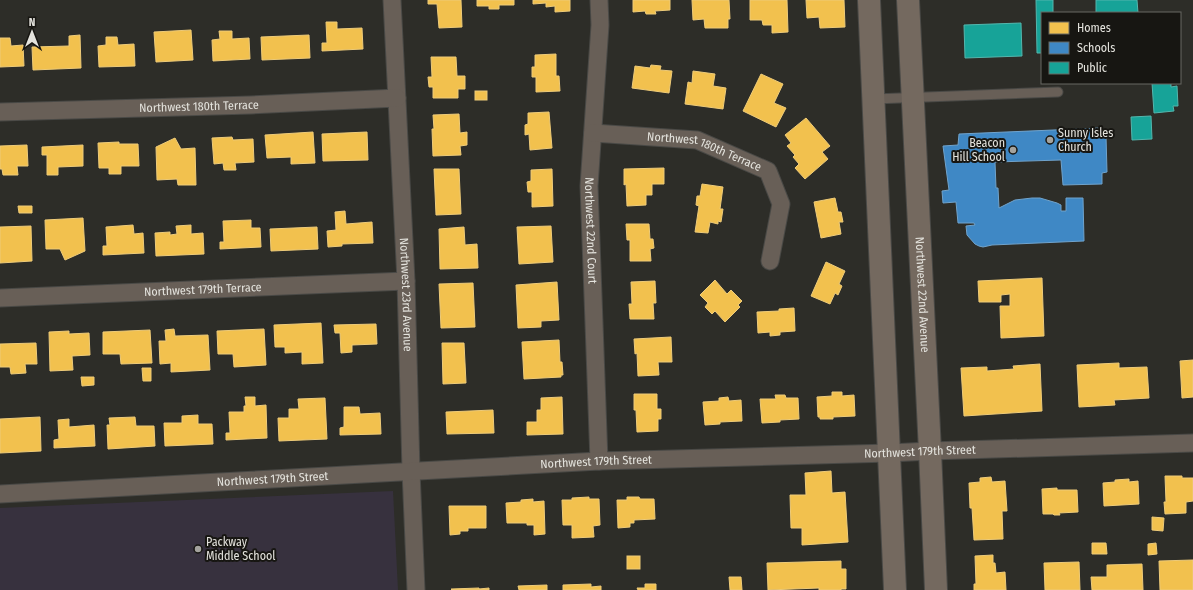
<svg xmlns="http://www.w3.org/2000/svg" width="1193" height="590" font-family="'Fira Sans Condensed',sans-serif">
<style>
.education{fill:#37313e}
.homes{fill:#f2c14e;stroke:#eecb79}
.schools{fill:#3f88c5;stroke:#70a3cc}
.public{fill:#17a398;stroke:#54b6ad}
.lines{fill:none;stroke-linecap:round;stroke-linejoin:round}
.service-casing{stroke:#494946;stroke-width:11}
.minor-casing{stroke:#494946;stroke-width:19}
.secondary-casing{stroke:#494946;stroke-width:24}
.service{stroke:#685f57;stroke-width:9}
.minor{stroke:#685f57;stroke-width:17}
.secondary{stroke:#74695f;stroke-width:22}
.poi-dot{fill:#a4a39e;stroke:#171612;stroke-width:1.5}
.labels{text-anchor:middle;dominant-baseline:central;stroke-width:4;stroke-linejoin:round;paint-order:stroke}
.street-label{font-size:12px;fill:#e4e3dd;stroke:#171612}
.poi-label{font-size:12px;fill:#e4e3dd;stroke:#171612;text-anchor:start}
</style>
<rect width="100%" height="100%" fill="#2d2d28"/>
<!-- education -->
<path class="education" d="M393 491 398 590H0V508Z"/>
<!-- homes -->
<g class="homes">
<path d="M428 0H461L462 27 439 28 437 4H428Z"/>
<path d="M477 0H514V5H499V9H489V6H477Z"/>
<path d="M533 0H570V11L555 12V6L546 7V3L533 4Z"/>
<path d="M633 0H670V10L655 11 656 14H646L645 11 633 12Z"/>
<path d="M692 0H729L730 19H728V28H705L704 19 693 20Z"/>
<path d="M750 0H787L788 32 772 33V25H763L762 20H750Z"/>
<path d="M806 0H844L845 27 820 28 819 17 807 18Z"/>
<path d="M326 22H337V29L362 28 363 49 322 51V43H327Z"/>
<path d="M191 30 193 60 156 62 154 32Z"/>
<path d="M219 31H232V39L249 38 250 59 213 61 212 40 220 39Z"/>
<path d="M80 35 81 68 33 70 32 47 69 46V36Z"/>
<path d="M309 35 310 58 262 60 261 37Z"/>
<path d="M106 37H117L118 45 134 44 135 66 99 67 98 46 106 45Z"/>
<path d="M0 38H10L11 46 23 45 24 66 0 67Z"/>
<path d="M556 54V76H559L560 91 536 92V77H532V67H535V55Z"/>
<path d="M431 57H456L457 76H465V89H458V98H433V87H429L428 77H432Z"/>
<path d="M651 65 661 66 660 70 672 71 669 93 632 88 635 66 650 68Z"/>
<path d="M693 71 715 74 713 86 726 88 723 109 685 104 688 82 692 83Z"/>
<path d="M761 74 783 84 774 103 786 108 776 127 743 111Z"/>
<rect x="475" y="91" width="12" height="9"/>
<path d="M549 112 552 148 530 150 529 134 525 135V125L528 124V113Z"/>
<path d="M459 114 460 133 467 132V145L460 146 461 155 433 156 432 129H434L433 115Z"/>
<path d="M806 118 830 146 822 152 828 159 805 179 795 168 799 164 793 157 795 155 787 146 791 143 785 135Z"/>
<path d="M313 132 315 163 291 164V157L267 158 265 135Z"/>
<path d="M367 132 368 160 323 161 322 134Z"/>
<path d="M232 137 233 140 253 139 254 162 235 163 236 170H224L223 163 214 164 212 138Z"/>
<path d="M175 138 181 149 195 148 196 185H178L177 179 157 180 156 147Z"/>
<path d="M119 142V144H138L139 166H121V174H109V168H99L98 143Z"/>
<path d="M27 145 28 166H17L18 175H3L2 169H0V146Z"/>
<path d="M83 145V166L58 167V175H47V155H42V147Z"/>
<path d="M664 168V184H652V195H646V205L627 206 626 184 624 185V169Z"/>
<path d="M434 169H459L461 214 436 215Z"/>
<path d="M552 169 553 206 532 207V192H528L527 182 531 181V170Z"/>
<path d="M702 184 723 187 720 209H723L721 222 718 221V224L710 222 708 233 695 232 699 206 696 205 697 196H700Z"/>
<path d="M835 198 838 212H841L843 222H839L841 234 821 238 814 202Z"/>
<path d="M18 206H32V213H19Z"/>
<path d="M345 211 346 224 372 222 373 243 342 244V246L328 247 327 231 336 230 335 212Z"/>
<path d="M83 218 85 251 65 260 60 249H46L45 220Z"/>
<path d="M251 220V228H260L261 247 220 249V242H224L223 221Z"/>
<path d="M626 224H649L650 239H653L654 248 650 249 651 261H630V240H627Z"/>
<path d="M133 225 134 234 143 233 144 253 103 255V246H107L106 227Z"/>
<path d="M191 225V234L203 233 204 254 156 256 155 233 170 232V235L177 234 176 226Z"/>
<path d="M31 226 32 261 0 263V227Z"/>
<path d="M551 226 553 262 519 264 517 227Z"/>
<path d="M317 227 318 249 271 251 270 229Z"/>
<path d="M464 227 465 245 477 244 478 268 440 269 439 229Z"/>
<path d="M826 262 845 271 839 284 842 286 838 295 835 293 830 304 811 296Z"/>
<path d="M1042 278 1044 336 1001 338 1000 306H1010V294L1001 295V302H979L978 281Z"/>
<path d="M715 280 727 294 731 290 742 301 738 305 740 307 725 322 715 311 712 314 705 307 708 303 700 295Z"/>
<path d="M655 281 656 303H653L654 319H630L629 304H632L631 282Z"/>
<path d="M557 282 559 320 541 321V327L518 328 516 285Z"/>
<path d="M473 283 475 327 441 328 439 284Z"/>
<path d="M794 308 795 331 780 332V335L770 336V332L758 333 757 312 779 311V309Z"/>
<path d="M321 323 323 363 302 364V352L285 353V347H275L274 325Z"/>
<path d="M376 324 377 344 352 345V352L341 353 340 333H335L334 325Z"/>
<path d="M174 329 175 336 208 335 210 370 171 372V363L160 364 159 341H166L165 330Z"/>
<path d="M264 329 266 365 234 367 233 354H218L217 331Z"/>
<path d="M150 330 152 363 121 364 120 354H103V332Z"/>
<path d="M69 331V334L89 333 90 355 72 356 73 370 50 371 49 332Z"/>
<path d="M671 337 672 362H658L659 375 638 376 637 353 635 354 634 339Z"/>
<path d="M559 340 560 362H562L563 375H561V377L524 379 522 342Z"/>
<path d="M36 343 37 364H25L26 373 11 374 10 367H0V344Z"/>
<path d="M442 343H464L466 383 443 384Z"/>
<path d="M1193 360V397L1182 398 1180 361Z"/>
<path d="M1119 363V368L1147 367 1149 398 1114 400 1115 405 1079 407 1077 365Z"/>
<path d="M1040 364 1042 411 964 416 961 368 987 367V371L1014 369 1013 366Z"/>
<path d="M142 368H151V381H143Z"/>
<path d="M81 377H94V385L82 386Z"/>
<path d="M832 392H842V396L854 395 855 416 833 417V419H820V417H818L817 397 832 396Z"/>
<path d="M634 394H657V409H661V419H658V431L637 432 636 410H634Z"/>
<path d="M775 395H785L786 398H798L799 419 780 420V422L762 423 760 399H776Z"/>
<path d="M245 397H255V406L266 405 267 438 226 440V433H230L229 412H244V406H246Z"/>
<path d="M562 397 563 434 527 435V422H537V410H541V398Z"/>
<path d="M728 397 729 401 741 400 742 421 720 422V424L705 425 703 402 719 401V398Z"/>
<path d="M325 398 327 439 279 441 278 418H289V409H299L298 399Z"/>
<path d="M344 407H359L360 414 380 413 381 434 340 435V428L344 427Z"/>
<path d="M493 410 494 433 447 434 446 412Z"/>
<path d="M198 415V424H212L213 444 165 446 164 423H182V416Z"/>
<path d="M40 417 41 451 0 453V419Z"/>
<path d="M135 417 136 426H154L155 446 108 449 107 425H110L109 418Z"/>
<path d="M69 419V427L94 425 95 446 54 448V440L59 439 58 420Z"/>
<path d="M831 471 832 493 845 492 848 542 802 545V528H791L790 495H806L805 473Z"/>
<path d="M1165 476H1182V478H1193V501L1186 502V513L1165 514 1164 502H1166Z"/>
<path d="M991 477 992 482 1005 481 1007 511H1002L1003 539 974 540 972 508H970L969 483 980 482V478Z"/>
<path d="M1129 479V482L1138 481 1139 504 1104 506 1103 483 1115 482V480Z"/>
<path d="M1057 488V490H1077L1078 512 1059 513 1060 515H1054L1053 514H1043L1042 489Z"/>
<path d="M589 497V499H599L600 525 593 526 594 537 572 538V525H563L562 500H572V498Z"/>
<path d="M627 497H639L640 499H654L655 519 634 520V523H630V527L618 528 617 500H627Z"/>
<path d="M533 499V502L544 501 545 534 534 535V525H527V523H507L506 503 521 502V500Z"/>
<path d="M449 506H486V528H468V531H460V534L450 535Z"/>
<path d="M1152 517 1164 518 1163 531 1152 530Z"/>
<path d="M1092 543H1106L1107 554H1092Z"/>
<path d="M1156 543 1157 554 1148 555V544Z"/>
<path d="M993 555V563H995L996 573 1005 572 1006 590H974V584H976L975 556Z"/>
<rect x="627" y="556" width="13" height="13"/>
<path d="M1193 560V590H1160L1159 561Z"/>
<path d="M841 561V569H846V589H841V590H819V588L768 590 767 563Z"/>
<path d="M1079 562 1080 590H1045L1044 563Z"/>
<path d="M1142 564 1143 590H1092L1091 577H1107V565Z"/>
<path d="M729 577H741L742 590H730Z"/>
<path d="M591 584V587L601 586V590H563V585Z"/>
<path d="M645 584H656V590H638L637 588H645Z"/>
<path d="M547 585V590H519L518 586Z"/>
<path d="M479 588V589L489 588V590H452L451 589Z"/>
</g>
<!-- schools -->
<path class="schools" d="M1101 128V136H1106L1107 172 1102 173V184L1063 185 1061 160 995 162 996 188H998L999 208 1015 200 1032 198H1040L1057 203 1061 205V211H1066V198H1083L1084 241 992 245 983 247 979 246 975 244 967 235 966 226 975 225 974 223H958L956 202 943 203 942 191 949 190 943 146 958 145 959 134Z"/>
<!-- public -->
<g class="public">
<path d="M1036 0H1053V13H1042V53H1037Z"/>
<path d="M1096 0H1137L1138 13H1096Z"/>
<path d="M1021 23 1022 56 965 58 964 25Z"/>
<path d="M1152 83H1171V87L1177 86 1178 106H1173L1174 111 1154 113Z"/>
<path d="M1151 116 1152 139 1132 140 1131 117Z"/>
</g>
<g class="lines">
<defs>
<path id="service" d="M874 99 1058 92"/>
<g id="minor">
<path id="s1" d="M392 0 406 281 411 471 416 590"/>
<path id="s2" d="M599 0 600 25 589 186 599 461"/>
<path id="s3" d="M0 112 251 105 397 98"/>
<path id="s4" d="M593 133 697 140 768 171 781 204 770 261"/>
<path id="s5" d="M0 298 406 281"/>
<path id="s6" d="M0 494 599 461 890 453 930 451 1193 443"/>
</g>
<g id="secondary">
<path d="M869 0 895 590"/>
<path id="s7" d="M908 0 930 451 936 590"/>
</g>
</defs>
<!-- service casing -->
<use href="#service" class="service-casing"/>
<!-- minor casing -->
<use href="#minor" class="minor-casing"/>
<!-- secondary casing -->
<use href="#secondary" class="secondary-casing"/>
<!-- service -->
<use href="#service" class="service"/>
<!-- minor -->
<use href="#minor" class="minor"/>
<!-- secondary -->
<use href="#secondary" class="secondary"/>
</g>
<!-- markers -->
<g class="poi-dot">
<circle cx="1050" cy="140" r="4"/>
<circle cx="1013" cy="150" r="4"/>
<circle cx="198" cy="549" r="4"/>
</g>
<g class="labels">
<!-- street labels -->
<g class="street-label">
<text stroke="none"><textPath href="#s3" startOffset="199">Northwest 180th Terrace</textPath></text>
<text stroke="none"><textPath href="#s4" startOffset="114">Northwest 180th Terrace</textPath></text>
<text stroke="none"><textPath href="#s2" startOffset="231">Northwest 22nd Court</textPath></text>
<text stroke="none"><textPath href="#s5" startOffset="203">Northwest 179th Terrace</textPath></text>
<text stroke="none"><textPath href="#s1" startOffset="295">Northwest 23rd Avenue</textPath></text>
<text stroke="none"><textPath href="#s7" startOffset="295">Northwest 22nd Avenue</textPath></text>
<text stroke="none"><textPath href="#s6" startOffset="921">Northwest 179th Street</textPath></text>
<text stroke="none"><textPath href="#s6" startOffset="597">Northwest 179th Street</textPath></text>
<text stroke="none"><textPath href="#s6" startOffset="273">Northwest 179th Street</textPath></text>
</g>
<!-- poi labels -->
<g class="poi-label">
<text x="1058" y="133">Sunny Isles<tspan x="1058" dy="14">Church</tspan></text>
<text x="1005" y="143" text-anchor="end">Beacon<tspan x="1005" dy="14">Hill School</tspan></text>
<text x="206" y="542">Packway<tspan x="206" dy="14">Middle School</tspan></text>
</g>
</g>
<!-- legend -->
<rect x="1041" y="12" width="140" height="72" fill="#171612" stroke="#696863"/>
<rect x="1049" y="22" width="20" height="12" fill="#f2c14e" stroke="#696863"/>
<text x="1077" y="32" font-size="12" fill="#e4e3dd">Homes</text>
<rect x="1049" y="42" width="20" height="12" fill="#3f88c5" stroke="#696863"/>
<text x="1077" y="52" font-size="12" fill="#e4e3dd">Schools</text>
<rect x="1049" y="62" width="20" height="12" fill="#17a398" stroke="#696863"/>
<text x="1077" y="72" font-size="12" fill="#e4e3dd">Public</text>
<!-- north arrow -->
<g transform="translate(32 32)" stroke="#171612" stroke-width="3" paint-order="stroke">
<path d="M0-3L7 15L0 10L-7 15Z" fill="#e4e3dd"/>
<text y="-6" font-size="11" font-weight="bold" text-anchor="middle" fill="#e4e3dd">N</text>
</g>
</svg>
